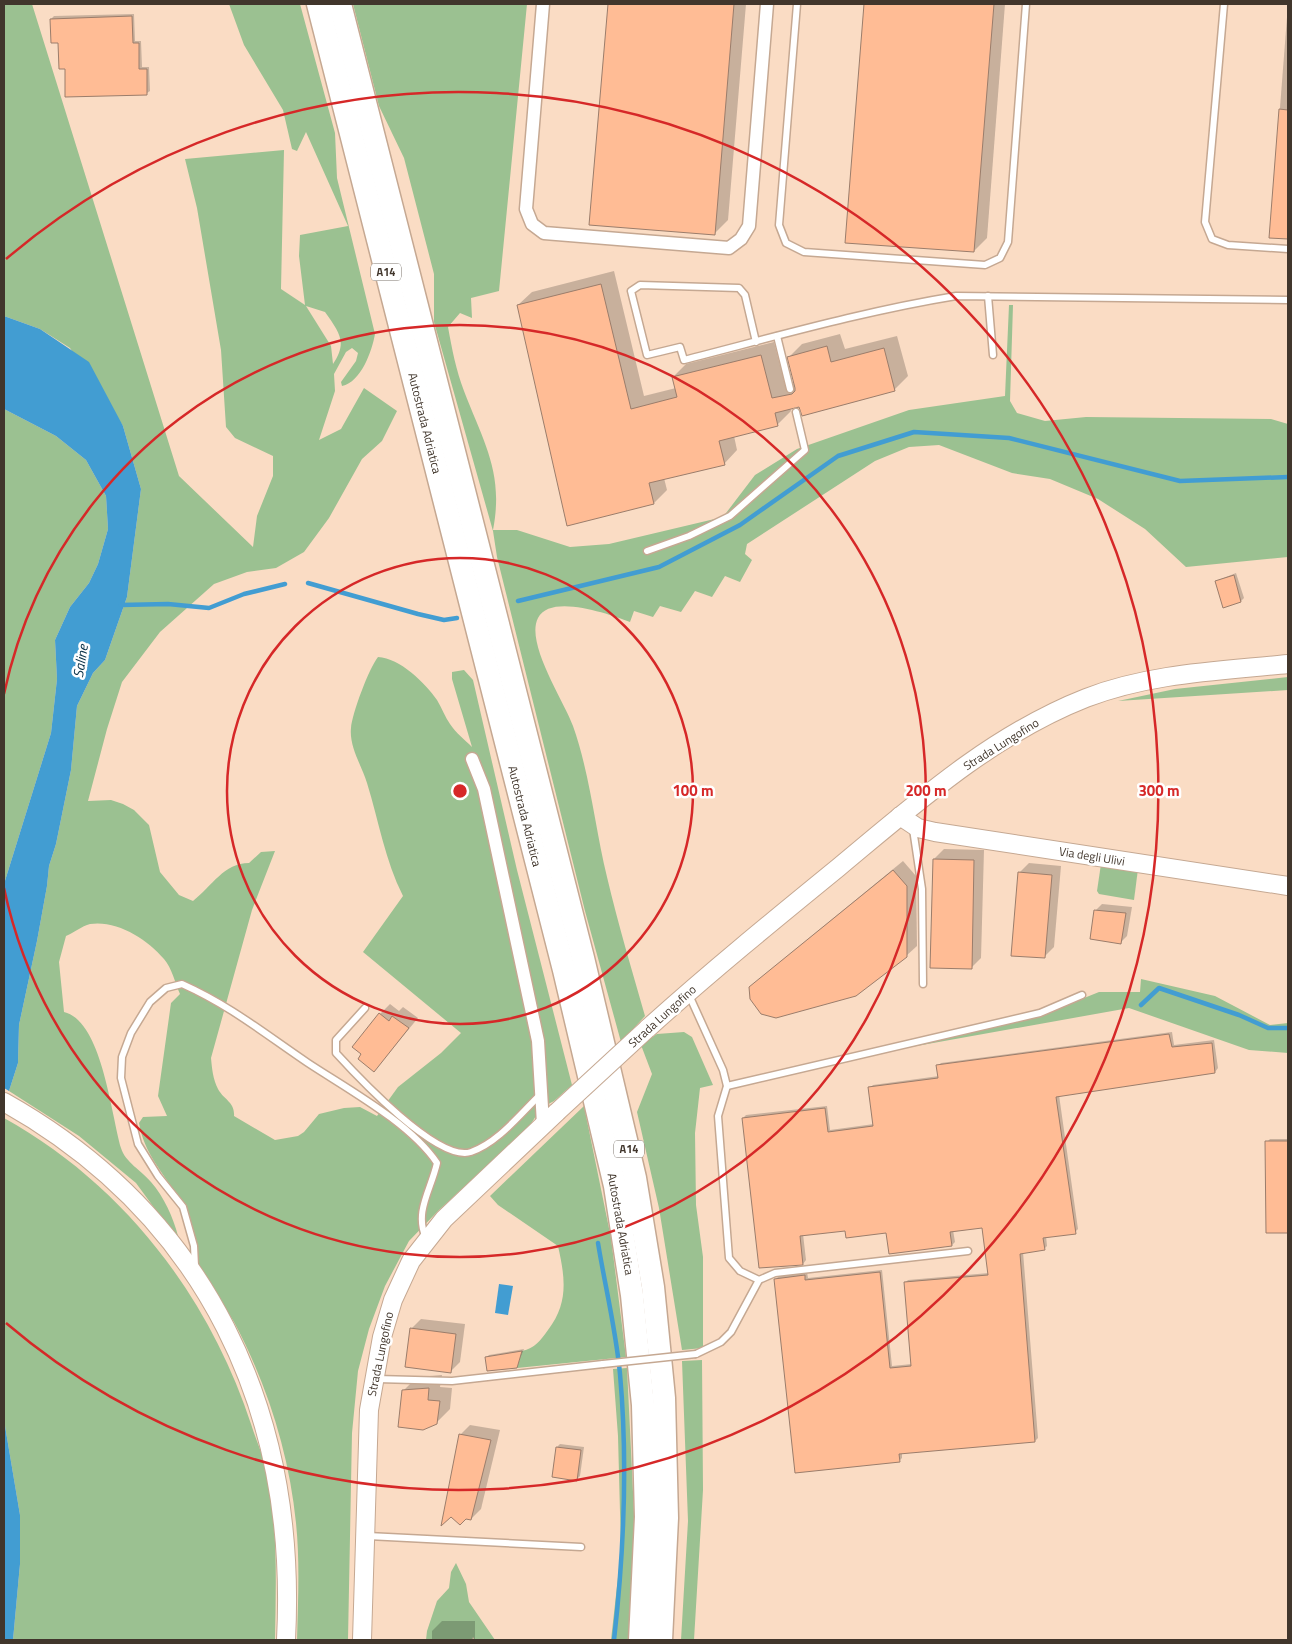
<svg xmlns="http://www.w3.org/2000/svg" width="1292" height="1644" font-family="'Titillium Web',sans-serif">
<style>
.green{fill:#9bc191;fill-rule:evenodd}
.water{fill:#429dd2}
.shadow{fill:#0003}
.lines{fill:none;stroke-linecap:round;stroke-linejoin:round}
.stream{stroke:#429dd2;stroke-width:4.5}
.building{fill:#ffbc95;stroke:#9b7d6b}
.lane-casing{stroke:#c5a892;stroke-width:9}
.street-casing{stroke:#c5a892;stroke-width:15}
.secondary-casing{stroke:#c5a892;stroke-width:20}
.highway-casing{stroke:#c5a892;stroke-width:25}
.lane{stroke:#fff;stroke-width:6}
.street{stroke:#fff;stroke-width:12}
.secondary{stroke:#fff;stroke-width:18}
.highway{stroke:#fff;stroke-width:22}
.lane-bridge-casing{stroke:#c5a892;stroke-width:9;stroke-linecap:butt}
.secondary-bridge-casing{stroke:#c5a892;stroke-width:20;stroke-linecap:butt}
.lane-bridge{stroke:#fff;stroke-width:6}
.secondary-bridge{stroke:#fff;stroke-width:18}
.ring{fill:none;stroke:#d62828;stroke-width:2.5}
.labels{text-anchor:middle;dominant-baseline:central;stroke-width:5;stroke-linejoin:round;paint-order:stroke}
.shield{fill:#fff;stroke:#7a726b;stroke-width:1}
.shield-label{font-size:11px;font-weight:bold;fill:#41362c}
.street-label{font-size:12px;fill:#41362c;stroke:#fff}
.water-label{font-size:14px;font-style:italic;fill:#062f45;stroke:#fff}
.centre{fill:#d62828;stroke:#fff;stroke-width:2.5}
.ring-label{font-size:15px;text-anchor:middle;font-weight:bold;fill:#d62828;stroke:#fff;stroke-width:5;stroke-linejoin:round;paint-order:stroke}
</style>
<rect width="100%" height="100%" fill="#fadcc4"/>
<!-- green -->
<g class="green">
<path d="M4 4H32L179 476 253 547 257 516 273 476V456L235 438 226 427 221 350 197 208 185 159 284 150 281 289 305 305 299 256 300 235 348 226 306 132 297 151 292 149 283 110 244 45 229 4H300L335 133 337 178 375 334C372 351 361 382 342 386L341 382 356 361 358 353 352 348 346 352 334 374 335 391 319 440 341 429 364 388 397 411 382 441 362 459 329 518 304 552 276 568 247 572 214 584 160 632 122 682 107 729 88 801 111 800 123 804 134 810 149 825 160 872 179 895 193 901C212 886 224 863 249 863L261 852 275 851 252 910 211 1058C212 1069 213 1079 218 1089 224 1100 235 1102 234 1116L275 1140 298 1136 304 1132 319 1114 344 1108 360 1107 377 1116 398 1087 441 1053 461 1033 363 952 403 896C385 860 379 822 367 783 362 766 349 747 351 728 352 714 369 668 378 657 400 658 425 683 437 700 442 708 445 717 450 724 456 733 465 740 472 747L452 679V672L464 670 473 680 517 870 572 1085 554 1101 541 1108 529 1127 439 1210 409 1241 385 1286 369 1329 358 1371 352 1433 348 1640H297C298 1601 300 1562 296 1523 289 1453 267 1384 234 1322 223 1303 210 1286 200 1267 193 1254 195 1237 189 1223 185 1214 182 1204 177 1196 162 1171 144 1153 139 1123L143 1117 167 1116 158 1096 171 1003 180 994C175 983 172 968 164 959 147 939 117 920 90 924 82 926 73 933 66 936L59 962 64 1012C102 1021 111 1114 121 1148 125 1162 142 1171 151 1182 164 1197 173 1217 178 1236L174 1235 136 1183 79 1136 9 1091 18 1063 19 1025 37 941 47 886 49 866 56 844 71 770 77 706 93 673 105 660 127 597 141 489 123 426 70 348 40 329 4 316ZM306 306 325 312C339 332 348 342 333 364L331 346Z"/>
<path d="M353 4H527L499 291 471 298 472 318 460 313 448 327C452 349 456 370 464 391 484 443 504 473 493 530H517L570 547 609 544 723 517 755 475 797 449 909 410 1005 396 1009 305H1013L1010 401 1017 413 1045 421 1086 417 1271 419 1288 424V557L1186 567 1145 529 1098 499 1050 479 1012 473 939 445 909 447 875 461 747 544 745 554 752 560 740 582 725 576 712 597 695 591 681 612 660 606 653 617 634 611 630 622C611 615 551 593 538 618 525 643 564 701 573 726 590 774 595 828 607 877 618 924 632 970 645 1016L621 1042 585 911 497 557 493 531 434 322V274L404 158 379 106Z"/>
<path d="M4 409 56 436 86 460 106 496 108 529 98 564 89 583 70 607 55 640 57 679 51 733 4 884Z"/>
<path d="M1288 677V690L1118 701 1175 689Z"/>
<path d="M1101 864 1138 869 1134 900 1099 894 1097 891Z"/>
<path d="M1141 979 1215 996 1270 1025 1288 1023V1053L1249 1050 1129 1008 883 1052 1042 1015 1099 992H1140Z"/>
<path d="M684 1032 692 1037 713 1085 700 1088 695 1133 696 1205 703 1257V1348L682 1350 659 1208 637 1112 652 1074 641 1045 657 1034Z"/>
<path d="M584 1106 611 1238 626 1357 517 1368 522 1351C535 1348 540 1341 548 1330 569 1303 565 1277 558 1246L498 1205 490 1196Z"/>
<path d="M4 1118C123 1184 209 1296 251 1424 256 1440 263 1455 267 1471 278 1526 276 1584 275 1640H13L20 1564V1515L4 1420Z"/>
<path d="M702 1360 703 1490 694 1640H681L688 1521 682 1361Z"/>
<path d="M627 1368 635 1533 631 1640H611L621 1550 618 1436 613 1369Z"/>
<path d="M456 1563 466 1584 469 1602 495 1640H475L473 1637 472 1640H426L427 1631 437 1601 449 1588 451 1572Z"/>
</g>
<!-- water -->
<g class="water">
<path d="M4 316 40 329 89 362 123 426 141 489 127 597 105 660 93 673 77 706 71 770 56 844 49 866 47 886 37 941 19 1025 18 1063 9 1091 4 1088V884L51 733 57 679 55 640 70 607 89 583 98 564 108 529 106 496 86 460 56 436 4 409Z"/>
<path d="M499 1284 513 1286 508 1315 495 1313Z"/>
<path d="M4 1420 20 1515V1564L13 1640H4Z"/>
</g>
<!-- shadow -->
<g class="shadow">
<path d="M609 4H746L728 220 714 234 591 224Z"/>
<path d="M865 4H1005L987 238 974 251 846 242Z"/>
<path d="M1288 4V238L1270 237Z"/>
<path d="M134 14 135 41H141L142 67H149L150 91 147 93 66 68 51 19 54 16Z"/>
<path d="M614 271 644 396 676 388 673 377 686 364 774 342 785 385 795 383 789 357 802 344 840 334 845 349 897 336 908 376 894 390 790 408 791 411 778 424 734 436 737 450 724 464 664 478 667 490 654 503 518 305 532 292Z"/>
<path d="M1236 573 1244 598 1241 601 1216 581Z"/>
<path d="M944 849 984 850 981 958 971 968 934 859Z"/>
<path d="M903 861 916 876 917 946 906 956 750 987Z"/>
<path d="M1029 863 1061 866 1054 947 1044 957 1019 873Z"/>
<path d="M1102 904 1132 907 1127 936 1121 942 1095 911Z"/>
<path d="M390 1004 399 1011 403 1007 418 1018 374 1071 380 1014Z"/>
<path d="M1172 1032 1174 1045 1214 1040 1218 1068 1215 1072 1059 1095 1078 1229 1075 1232 1046 1236 1047 1246 1044 1249 1023 1252 1038 1438 1035 1441 902 1452V1458L899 1461 776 1279 779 1276 807 1272 808 1278 882 1270 892 1366 912 1364 905 1283 908 1280 989 1273 983 1226 953 1230 955 1242 952 1245 888 1231 846 1230 803 1234 806 1260 803 1264 743 1118 746 1115 827 1106 830 1130 874 1124 870 1088 873 1085 939 1076 938 1066 941 1063Z"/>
<path d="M1270 1139H1288V1231H1267V1142Z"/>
<path d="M421 1319 465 1324 460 1362 450 1372 411 1329Z"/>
<path d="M524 1349 516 1367 487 1357 489 1355Z"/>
<path d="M442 1375 440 1387 452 1388 450 1409 436 1423 403 1391 417 1377Z"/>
<path d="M470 1425 500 1430 481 1509 471 1519 451 1515 460 1435Z"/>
<path d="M560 1444 584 1447 580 1476 577 1479 557 1447Z"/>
<path d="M442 1621H475V1640H432V1631Z"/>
</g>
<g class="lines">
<!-- stream -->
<g class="stream">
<path d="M308 583 418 614 444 620 457 618"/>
<path d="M518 601 659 567 740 525 838 456 914 432 1009 438 1180 481 1288 477"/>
<path d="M121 605 168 604 209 608 244 594 285 584"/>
<path d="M1141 1005 1159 988 1239 1015 1268 1028H1288"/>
<path d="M598 1243C605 1286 616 1330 620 1374 628 1463 624 1552 614 1640"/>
</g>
</g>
<!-- building -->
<g class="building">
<path d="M608 4H734L715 235 589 225Z"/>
<path d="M864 4H994L974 252 845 243Z"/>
<path d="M132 16 133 43H139V69H147V95L65 97V69H59L58 43H51L50 19Z"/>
<path d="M1279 109 1288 110V239L1269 238Z"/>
<path d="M601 284 631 409 677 397 672 377 761 355 772 398 792 394 795 391V388L787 357 827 346 831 362 884 348 895 391 802 416 799 407 775 413 778 426 719 441 725 465 649 483 654 504 567 526 517 305Z"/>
<path d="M1234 575 1241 602 1223 608 1215 581Z"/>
<path d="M933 859 974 860 972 969 930 968Z"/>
<path d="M893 870 907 886V957L856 996 776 1018 761 1014 750 999 749 987Z"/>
<path d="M1018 872 1052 875 1045 958 1011 956Z"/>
<path d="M1094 910 1126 913 1121 944 1090 939Z"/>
<path d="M379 1013 389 1021 392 1016 409 1028 374 1072 358 1059 361 1054 352 1047Z"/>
<path d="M1169 1034 1172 1047 1212 1043 1215 1073 1056 1097 1076 1234 1043 1238 1045 1250 1020 1254 1035 1442 899 1454 900 1462 795 1473 774 1279 805 1275V1280L880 1272 890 1368 911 1366 904 1282 988 1275 982 1228 950 1232 952 1246 889 1254 886 1233 846 1238 845 1231 800 1236 803 1265 759 1268 742 1118 825 1108 828 1132 873 1126 868 1087 938 1078 936 1065Z"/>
<path d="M1265 1141H1288V1233H1266Z"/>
<path d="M410 1328 456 1334 451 1373 405 1367Z"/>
<path d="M522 1351 517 1368 487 1371 485 1357Z"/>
<path d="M429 1388 428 1400 440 1401 437 1424 423 1430 398 1427 402 1390Z"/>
<path d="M459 1434 491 1440 471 1520 466 1519 460 1525 451 1517 441 1526Z"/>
<path d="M556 1447 581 1450 577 1481 552 1477Z"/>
</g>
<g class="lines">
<defs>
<g id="lane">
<path d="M797 4 779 225 786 243 804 252 985 265 1000 258 1008 242 1026 4"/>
<path d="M1224 4 1205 222 1212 239 1228 245 1288 249"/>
<path d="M988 296 993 355"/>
<path d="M777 336 790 389"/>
<path d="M756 342 745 295 739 288 640 285 631 291 647 355 680 347 684 360C774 337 864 311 956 296L1288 300"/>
<path d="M647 551 689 536 730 516 805 450 796 412"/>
<path d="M913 829 922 889 923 984"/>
<path d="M689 995 723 1070 727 1086 718 1116 729 1258 740 1271 759 1280"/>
<path d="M365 1008 336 1040V1053C357 1076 438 1163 471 1152 499 1142 520 1114 541 1094"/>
<path d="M727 1086 1040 1013 1082 995"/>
<path d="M195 1266 194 1246 183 1207 158 1176 138 1144 121 1078 122 1057 131 1033 150 1002 166 988 182 984C231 1006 265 1034 308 1063 349 1090 410 1123 437 1163 431 1190 414 1212 426 1238"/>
<path d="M696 1354 721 1342 731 1332 759 1280 775 1273 968 1251"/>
<path d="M377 1379 452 1381 603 1364"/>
<path d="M368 1536 581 1547"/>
</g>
<g id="street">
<path d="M543 4 526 209 532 224 544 233 729 248 741 239 749 226 767 4"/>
<path d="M472 759 484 789 538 1041 543 1124"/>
</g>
<g id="secondary">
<path d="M900 816 918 828 935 832 1288 886"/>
<path d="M647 1029C709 973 774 920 839 867 916 803 992 735 1086 698 1150 673 1221 671 1288 664"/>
<path d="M4 1102C207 1216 298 1411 286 1640"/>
<path d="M362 1640 369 1410 382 1337 393 1300 411 1261 444 1219 557 1112"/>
</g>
<g id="highway">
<path d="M318 4 564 970 615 1186 632 1295 643 1405 646 1517 640 1640"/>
<path d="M340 4 583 958 635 1178 653 1287 664 1398 667 1518 661 1640"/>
</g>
</defs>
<!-- lane casing -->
<use href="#lane" class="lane-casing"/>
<!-- street casing -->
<use href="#street" class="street-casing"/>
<!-- secondary casing -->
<use href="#secondary" class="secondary-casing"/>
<!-- highway casing -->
<use href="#highway" class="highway-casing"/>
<!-- lane -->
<use href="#lane" class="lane"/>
<!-- street -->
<use href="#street" class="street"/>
<!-- secondary -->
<use href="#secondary" class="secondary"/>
<!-- highway -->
<use href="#highway" class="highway"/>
<defs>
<path id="lane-bridge" d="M603 1364 696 1354"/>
<path id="secondary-bridge" d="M557 1112 647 1029"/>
</defs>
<!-- lane-bridge casing -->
<use href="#lane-bridge" class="lane-bridge-casing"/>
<!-- secondary-bridge casing -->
<use href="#secondary-bridge" class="secondary-bridge-casing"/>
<!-- lane-bridge -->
<use href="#lane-bridge" class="lane-bridge"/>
<!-- secondary-bridge -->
<use href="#secondary-bridge" class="secondary-bridge"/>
</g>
<!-- distance rings -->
<g class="ring">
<circle cx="460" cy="791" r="233"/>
<path d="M4 694A466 466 0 1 1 4 888"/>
<path d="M6 259A699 699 0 1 1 6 1323"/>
</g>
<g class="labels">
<!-- shield labels -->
<g class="shield">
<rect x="371" y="263.5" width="30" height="17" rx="4"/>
<rect x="614" y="1140.5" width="30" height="17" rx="4"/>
</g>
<g class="shield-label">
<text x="386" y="272">A14</text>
<text x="629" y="1149">A14</text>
</g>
<!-- street labels -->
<g class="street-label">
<text transform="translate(425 423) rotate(76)">Autostrada Adriatica</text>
<text transform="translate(1001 744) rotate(-32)">Strada Lungofino</text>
<text transform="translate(525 816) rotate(76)">Autostrada Adriatica</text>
<text transform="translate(1092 856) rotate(9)">Via degli Ulivi</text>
<text transform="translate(662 1016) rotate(-42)">Strada Lungofino</text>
<text transform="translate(621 1224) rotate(80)">Autostrada Adriatica</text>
<text transform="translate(380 1354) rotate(-78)">Strada Lungofino</text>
</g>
<!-- water labels -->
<g class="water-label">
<text transform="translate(80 661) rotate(-81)">Saline</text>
</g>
</g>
<circle cx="460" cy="791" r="8" class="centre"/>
<g class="ring-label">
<text x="693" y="796">100 m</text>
<text x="926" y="796">200 m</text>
<text x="1159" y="796">300 m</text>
</g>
<!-- border -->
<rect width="1292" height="1644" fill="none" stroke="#41362c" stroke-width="10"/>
</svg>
